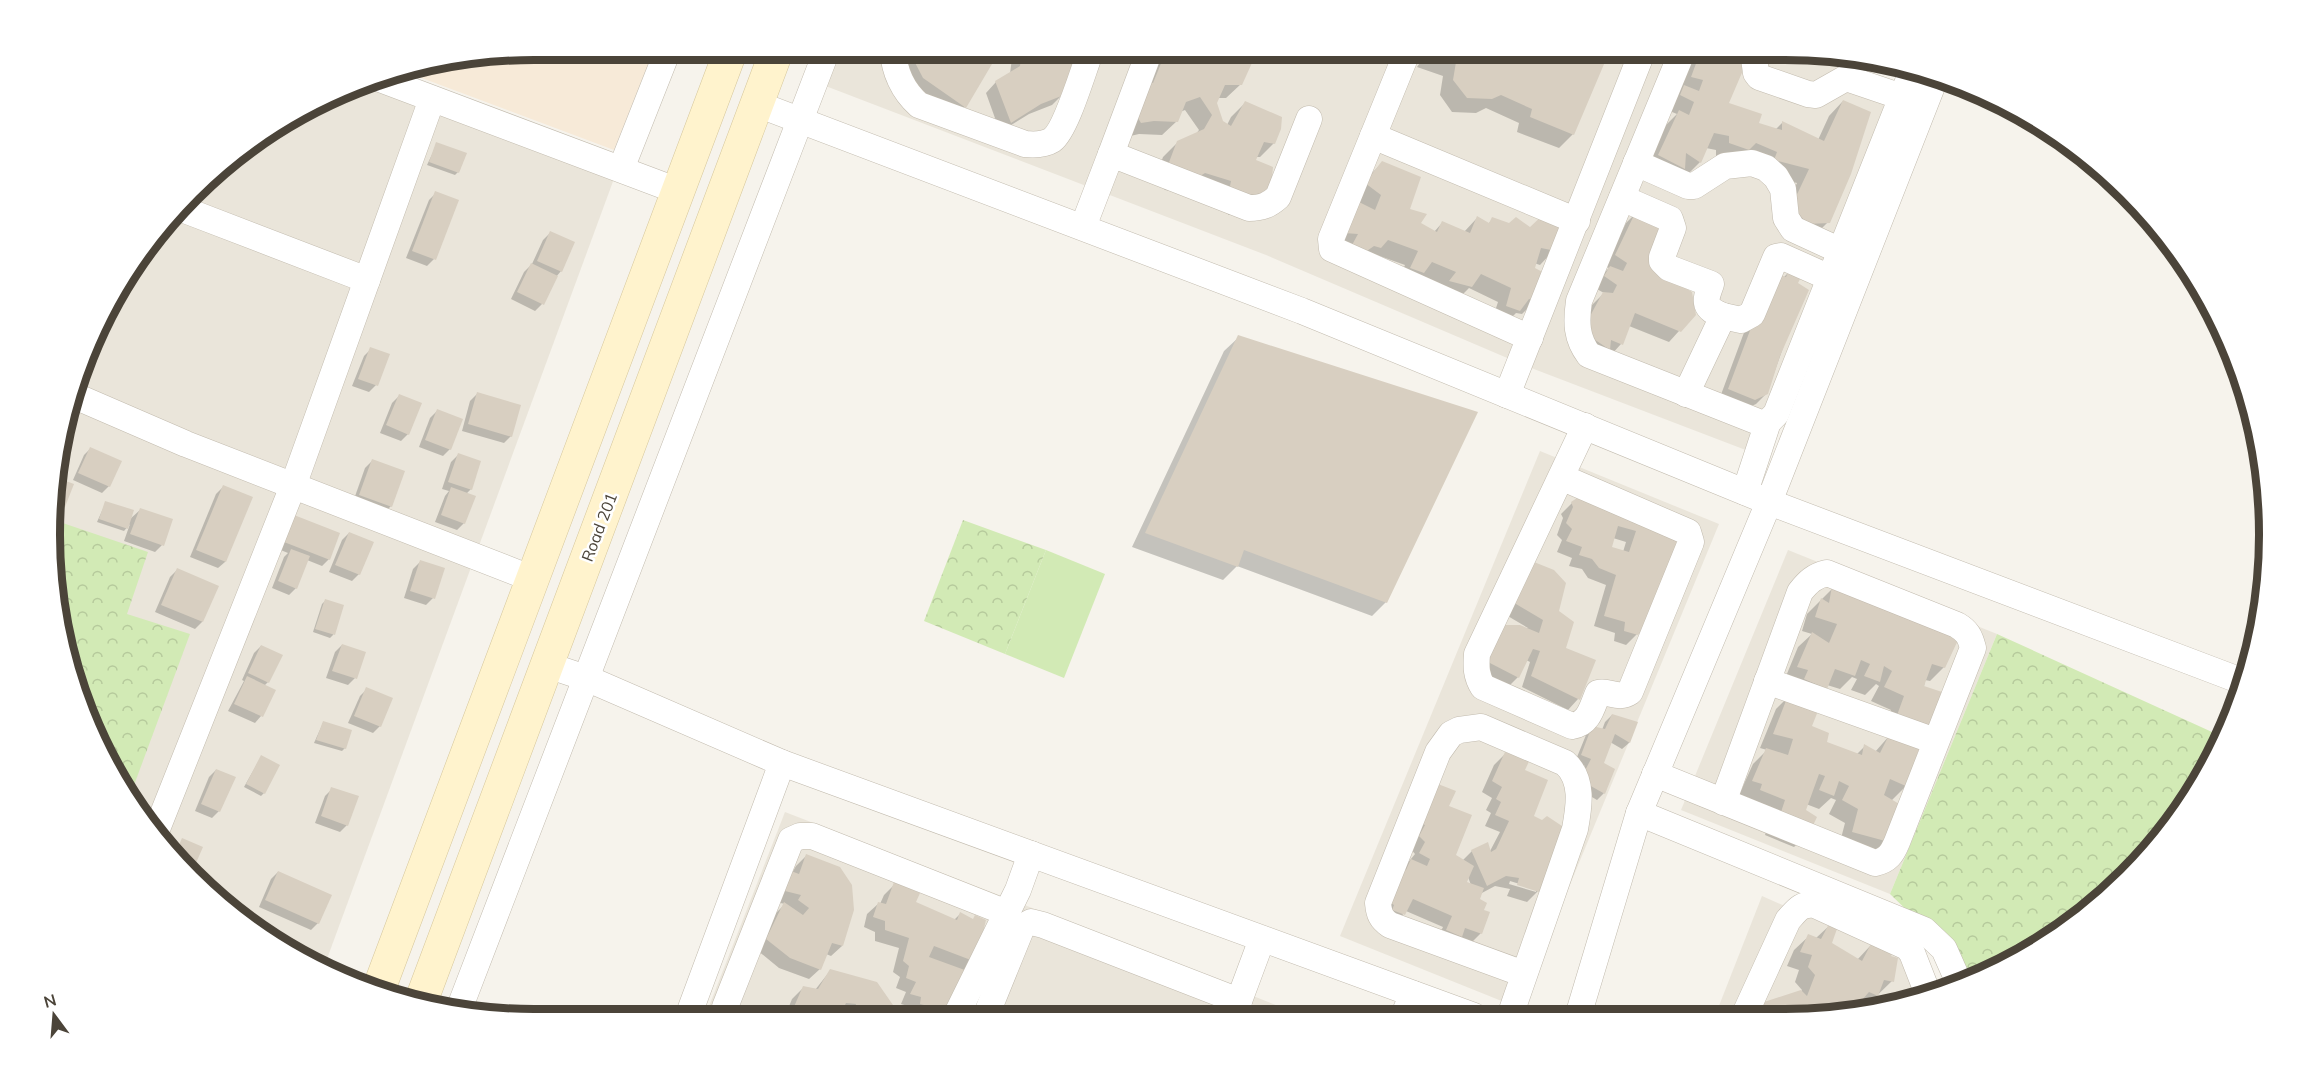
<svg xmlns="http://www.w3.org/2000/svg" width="2319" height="1069" font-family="Mulish,sans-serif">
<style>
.residential{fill:#eae5da}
.commercial{fill:#f7ead8}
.grass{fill:#d2eab5}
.park{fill:url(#park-crowns)}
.shadow{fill:#0003;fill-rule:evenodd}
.building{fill:#d8cfc1;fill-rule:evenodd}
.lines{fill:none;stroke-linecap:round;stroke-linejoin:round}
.minor-casing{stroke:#c2bbae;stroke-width:27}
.secondary-casing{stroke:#d6c79b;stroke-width:34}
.minor{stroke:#fff;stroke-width:26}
.secondary{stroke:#fff3cd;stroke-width:33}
.labels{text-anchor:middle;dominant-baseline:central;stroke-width:5;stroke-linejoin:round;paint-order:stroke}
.street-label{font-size:16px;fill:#4b4439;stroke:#fff}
.rim{fill:none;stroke:#4b4439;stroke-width:8}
</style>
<defs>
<pattern id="park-crowns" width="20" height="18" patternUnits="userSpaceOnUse" patternTransform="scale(1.5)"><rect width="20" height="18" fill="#d2eab5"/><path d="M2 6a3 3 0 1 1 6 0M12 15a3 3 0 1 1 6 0" fill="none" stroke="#b6ca9c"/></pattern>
</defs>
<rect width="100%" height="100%" fill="#f6f3ec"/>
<!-- residential -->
<g class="residential">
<path d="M836 50H1785L1814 52 1910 90 1764 457 1526 366 1266 255 823 85Z"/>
<path d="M367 81 615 176 324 967 215 899 114 777 59 629 50 534 59 440 115 292 215 170 292 114Z"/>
<path d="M1540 451 1719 524 1519 1008 1340 936Z"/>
<path d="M1788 550 1997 634 1890 894 1681 810Z"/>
<path d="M785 812 1017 902 1306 1017 704 1019Z"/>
<path d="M1762 896 1899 957 1917 997 1848 1015 1715 1016Z"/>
</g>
<!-- commercial -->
<path class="commercial" d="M535 50H654L614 150 403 71Z"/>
<!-- grass -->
<path class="grass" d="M1046 550 1105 574 1064 678 1005 654Z"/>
<!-- park -->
<g class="park">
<path d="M51 519 148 552 127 614 190 634 130 796 114 777 59 629 50 534Z"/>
<path d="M963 520 1046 550 1005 654 924 621Z"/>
<path d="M1997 634 2223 737 2169 829 2080 919 1970 982 1946 948 1890 894Z"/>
</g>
<!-- shadow -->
<g class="shadow">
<path d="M900 50H973L979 59 990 65 964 107 954 118 913 89Z"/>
<path d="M1013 50H1074L1076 58 1063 94 1052 105 1029 114 1000 132 986 93 996 82 1010 74Z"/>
<path d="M1146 50H1194L1216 58 1225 50H1237L1254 55 1241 84 1226 98H1217L1215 103 1222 122 1227 125 1231 117 1246 102 1274 143 1260 157H1256L1255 213 1229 215 1216 205 1181 192 1165 190 1155 179 1163 157 1177 143 1196 134 1199 130 1185 110 1180 112 1177 121 1162 135 1139 134 1126 137Z"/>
<path d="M1429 50 1456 51 1609 50 1573 134 1559 148 1517 132 1519 123 1486 108 1476 113 1452 112 1440 95 1443 76 1417 67Z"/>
<path d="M1683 50H1741L1727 104 1757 124 1775 130 1782 123 1818 140 1829 116 1843 101 1828 222 1814 236 1779 219 1797 183 1761 174 1716 157V150L1706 148 1700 162 1686 176 1645 169 1665 126 1677 114 1667 110 1670 101 1680 91H1678Z"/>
<path d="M437 144 458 172 455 175 427 165Z"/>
<path d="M1382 163 1408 210 1419 223 1434 232 1442 223 1464 232 1477 218 1488 224 1493 219 1554 250 1540 265 1534 263 1536 300 1522 314 1516 313 1505 324 1492 320 1498 302 1469 288 1457 300 1397 282 1405 265 1374 254 1366 261 1332 247 1368 177Z"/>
<path d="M436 193 434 259 427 266 406 258 429 200Z"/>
<path d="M1636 213 1679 331 1669 342 1629 326 1621 344 1611 355 1572 342 1592 305 1604 293 1595 288 1599 278 1609 268 1605 266 1626 223Z"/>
<path d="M550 233 561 271 556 277 542 304 535 311 511 299 524 272 532 264 543 240Z"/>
<path d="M1791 270 1796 284 1789 331 1767 393 1756 404 1743 410 1719 400 1762 284 1783 278Z"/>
<path d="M1239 337 1386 602 1372 616 1237 566 1223 580 1132 547 1224 351Z"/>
<path d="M371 349 376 385 369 392 352 386 364 356Z"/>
<path d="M477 394 511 436 504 443 462 431 470 401Z"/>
<path d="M399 396 408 434 401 441 380 433 392 403Z"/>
<path d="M437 411 450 449 443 456 419 447 430 418Z"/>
<path d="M91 448 109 486 102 493 73 480 84 455Z"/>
<path d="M458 455 471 489 466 494 464 523 457 530 435 522 445 496 449 491 442 489 451 462Z"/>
<path d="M372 461 391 506 384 513 353 502 365 468Z"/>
<path d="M55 478 64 506 57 513 52 511Z"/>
<path d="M223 487 251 498 225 562 218 568 190 557 216 494Z"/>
<path d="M106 502 129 520 140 510 162 545 155 552 124 541 130 524 124 531 97 522Z"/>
<path d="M1572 503 1678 533 1637 634 1626 645 1614 641 1615 633 1594 626 1606 585 1588 578 1582 569 1569 566 1572 558 1557 552 1562 540 1557 535 1563 518 1561 514ZM1613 538 1626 542 1623 552 1610 548Z"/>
<path d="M288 524 329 559 322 566 307 560 296 588 289 595 272 588 284 557 288 553 278 549Z"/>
<path d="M349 533 359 574 352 581 329 572 342 540Z"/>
<path d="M420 562 433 598 426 605 404 598 413 569Z"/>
<path d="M177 570 217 586 202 622 195 629 155 612 170 577Z"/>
<path d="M1519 572 1557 611 1564 649 1594 661 1578 699 1568 710 1522 687 1530 662 1526 660 1518 677 1507 688 1478 673 1491 637 1528 628 1501 612Z"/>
<path d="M1833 588 1944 667 1930 681 1925 680 1916 741 1906 786 1891 801 1887 841 1873 855 1839 846 1845 823 1829 814 1836 800 1831 798 1819 809 1806 804 1804 810 1808 833 1794 847 1765 835 1772 814 1747 804 1749 798 1739 795 1753 764 1767 750 1760 748 1776 709 1790 695 1784 681 1798 647 1812 634 1802 631 1807 614ZM1852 677 1857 679 1851 690 1865 695 1876 684 1879 686 1871 701 1891 710 1883 732 1890 735 1875 752 1865 746 1856 755 1825 743 1810 726 1827 685 1840 689Z"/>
<path d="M325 601 343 606 333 635 330 638 313 632 322 604Z"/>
<path d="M342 645 355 678 348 685 326 678 335 652Z"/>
<path d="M261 646 268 682 264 686 274 691 261 716 255 723 228 711 244 681 242 680 254 653Z"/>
<path d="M367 689 380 726 373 733 348 723 360 696Z"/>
<path d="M1612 715 1636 723 1629 743 1622 749 1610 742 1602 764 1604 793 1597 800 1575 787 1585 766 1575 762 1586 735 1593 727 1602 730 1605 722Z"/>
<path d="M323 723 345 748 342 751 314 743Z"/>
<path d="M1518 748 1532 817 1538 891 1527 902 1507 896 1510 889 1495 886 1480 894 1478 900 1481 933 1470 944 1436 941 1443 927 1406 911 1393 925 1383 921 1402 870 1415 854 1410 848 1408 832 1447 807 1454 856 1462 861 1472 851 1489 853 1500 832 1485 826 1491 813 1486 810 1492 798 1482 792 1494 765 1505 754 1510 756ZM1468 877 1471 885 1465 882ZM1510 881 1536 889V892L1509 884Z"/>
<path d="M261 757 264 793 261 796 244 787Z"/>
<path d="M216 770 219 811 212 818 195 811 209 777Z"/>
<path d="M332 789 347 825 340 832 315 823 325 796Z"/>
<path d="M807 855 842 946 831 956 826 954 820 969 809 979 779 968 757 950 774 915 785 904 776 902 796 866Z"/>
<path d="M278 872 318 923 311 930 259 907 271 879Z"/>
<path d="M895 884 914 902 954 920 960 914 972 920 971 974 943 1018H924L910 1015 911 1007 901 1004 906 992 896 988 900 977 893 972 899 948 875 941V932L864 927 867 914 878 904H880L884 895Z"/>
<path d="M1829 926 1831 944 1857 960 1872 944 1889 956 1892 981 1862 1010 1854 1006 1843 1015 1744 1016 1801 992 1802 990 1795 982 1799 970 1787 966 1794 950 1809 936 1816 938Z"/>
<path d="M830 971 876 983 900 1018 846 1019 847 1015 839 1013 837 1019H784L792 999 803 988 815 990Z"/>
</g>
<!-- building -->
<g class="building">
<path d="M910 50H975L980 58 992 64 966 108 923 78 910 53Z"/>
<path d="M1022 50H1075L1078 58 1064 95 1041 104 1011 123 995 81 1020 66Z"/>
<path d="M1153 50H1198L1217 56 1223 50H1241L1256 54 1242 85H1225L1217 103 1223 121 1231 126 1245 101 1282 117 1281 129 1275 144 1264 142 1256 160 1273 167 1270 199 1229 191 1231 181 1205 173 1197 178 1168 165 1177 141 1204 129 1212 115 1200 97 1186 102 1178 122 1154 121 1141 123 1130 105 1140 80 1153 83 1164 56Z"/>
<path d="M1432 50H1457L1463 53 1464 50H1610L1574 135 1530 117 1532 109 1501 95 1492 99 1467 98 1453 80 1456 62 1430 53Z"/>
<path d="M1701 50H1744L1750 54 1729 103 1762 114 1759 123 1782 130V121L1824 141 1843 100 1871 112 1851 174 1830 223 1807 224 1792 205 1809 169 1774 160 1777 152 1756 143 1749 150 1729 143V136L1714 133 1701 163 1686 153 1685 169 1658 155 1679 110 1689 115 1694 102 1680 95 1684 85 1699 91 1703 80 1691 77Z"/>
<path d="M436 142 467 153 459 173 429 162Z"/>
<path d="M1382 161 1421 177 1410 209 1427 214 1421 223 1437 232 1442 221 1470 233 1477 216 1489 223 1492 217 1509 223 1516 217 1530 227 1545 213 1568 222 1556 251 1541 248 1535 268 1548 275 1537 301 1529 299 1520 311 1506 306 1511 288 1481 274 1472 287 1449 281 1456 272 1432 262 1424 273 1410 268 1418 251 1388 240 1381 248 1374 246 1364 253 1352 245 1358 234 1344 233 1357 201 1375 210 1381 195 1365 183Z"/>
<path d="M435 191 459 200 436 260 412 251Z"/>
<path d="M1636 211 1664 229 1654 268 1692 292 1696 315 1681 332 1635 313 1623 345 1611 340 1610 350 1582 331 1603 292 1613 293 1617 285 1604 276 1610 266 1623 271 1627 263 1615 255Z"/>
<path d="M550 231 575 242 562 272 537 261Z"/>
<path d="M531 263 558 276 544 305 517 292Z"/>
<path d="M1790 268 1803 273 1798 283 1809 290 1780 356 1768 394 1755 400 1728 389 1772 272 1786 277Z"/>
<path d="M1238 335 1478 412 1387 603 1244 550 1238 567 1145 533Z"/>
<path d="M370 347 390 354 378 386 358 379Z"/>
<path d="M477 392 521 405 512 437 468 424Z"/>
<path d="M399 394 422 403 409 435 386 425Z"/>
<path d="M437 409 463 419 451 450 425 440Z"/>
<path d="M90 447 122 461 110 487 78 473Z"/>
<path d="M458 453 481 461 472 490 448 482Z"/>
<path d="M372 459 405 471 392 507 359 495Z"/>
<path d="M55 477 74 484 65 507 53 502Z"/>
<path d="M223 485 253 497 226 562 196 550Z"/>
<path d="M451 487 476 496 465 524 441 515Z"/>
<path d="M1580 496 1680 533 1648 624 1638 635 1624 631 1625 622 1604 616 1616 575 1599 568 1592 559 1579 555 1582 547 1566 541 1572 529 1566 523 1573 507 1571 502ZM1618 526 1636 531 1629 552 1612 547Z"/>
<path d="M105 501 134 510 128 529 99 519Z"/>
<path d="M140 508 173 519 164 546 130 534Z"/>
<path d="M294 515 340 533 330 560 284 542Z"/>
<path d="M349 532 374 542 360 575 335 565Z"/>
<path d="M291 549 310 556 297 589 278 581Z"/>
<path d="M420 560 445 568 435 599 410 591Z"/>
<path d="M1529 560 1554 570 1566 583 1559 611 1574 622 1566 648 1596 660 1580 700 1531 676 1540 651 1533 649 1519 678 1488 662 1502 625H1520L1539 633 1543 620 1511 601Z"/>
<path d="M177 568 219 586 203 622 161 605Z"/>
<path d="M1832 586 1959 638 1945 668 1932 664 1924 686 1942 692 1930 730 1896 718 1904 696 1884 687 1892 671 1884 666 1880 682 1864 676 1870 664 1861 660 1855 676 1835 669 1827 689 1804 679 1808 670 1797 667 1812 632 1829 643 1837 624 1815 617 1821 598 1829 603Z"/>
<path d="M325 599 344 605 335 635 315 629Z"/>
<path d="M342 644 366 652 357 679 332 671Z"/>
<path d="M261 645 283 655 269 683 248 673Z"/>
<path d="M247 676 276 690 263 717 234 704Z"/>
<path d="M366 687 393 698 381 727 354 716Z"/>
<path d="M1789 693 1820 706 1812 726 1829 733 1827 742 1862 755 1864 744 1880 753 1890 733 1921 741 1908 787 1890 779 1884 795 1901 805 1889 842 1852 832 1858 809 1842 800 1849 786 1839 781 1834 796 1819 790 1825 776 1819 774 1806 810 1817 817 1809 834 1778 821 1785 800 1760 790 1762 784 1752 781 1766 748 1788 755 1793 739 1773 734Z"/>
<path d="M1612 714 1638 722 1630 743 1615 734 1604 763 1615 769 1605 794 1580 780 1591 759 1581 755 1592 726 1605 729Z"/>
<path d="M323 721 352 730 346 749 316 740Z"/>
<path d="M1518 746 1533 753 1525 770 1548 780 1534 816 1542 820 1547 816 1565 828 1549 873 1539 892 1517 885 1519 878 1506 876 1487 886 1471 850 1488 842 1491 852 1496 849 1509 821 1495 815 1501 802 1496 799 1502 787 1492 781 1505 752 1513 755Z"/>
<path d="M261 755 280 765 265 794 246 784Z"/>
<path d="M216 769 236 777 220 812 201 804Z"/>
<path d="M1438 784 1456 791 1449 806 1472 815 1456 855 1474 866 1467 882 1484 888 1480 899 1487 903 1484 910 1490 912 1482 934 1465 928 1462 937 1446 930 1452 916 1413 899 1405 915 1392 910 1394 905 1386 900 1398 867 1406 870 1411 859 1427 866 1430 859 1419 853 1425 842 1419 836 1425 825 1418 822Z"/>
<path d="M331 787 359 796 348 826 321 816Z"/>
<path d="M182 838 203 847 192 872 176 852Z"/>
<path d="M806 854 840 867 852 885 854 910 843 946 832 943 821 970 790 958 766 939 784 902 803 915 809 908 798 900 801 895 785 891 791 871 799 874Z"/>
<path d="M278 871 332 895 319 924 265 900Z"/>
<path d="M894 882 920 893 916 902 957 920 960 912 973 919 975 915 986 920 976 962 934 946 929 957 973 973 951 1012 920 1004 921 997 910 994 916 982 906 978 909 966 903 961 909 938 885 930V921L873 917 878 902 886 904Z"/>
<path d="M1829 924 1838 926 1832 943 1862 961 1872 942 1894 951 1891 956 1898 958 1894 982 1884 980 1878 996 1869 992 1862 1000H1858L1856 1005 1847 1001 1841 1015 1754 1016 1752 1006 1801 990 1807 996 1815 975 1808 967 1812 955 1800 952 1808 934 1821 939Z"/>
<path d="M830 969 877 982 902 1018H852L856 1004 846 1003 838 1019H793L790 1016 803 986 818 989Z"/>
<path d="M1001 1009 1023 1013V1018H996Z"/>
</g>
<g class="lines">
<defs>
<g id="minor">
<path d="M893 50C894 71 903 91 919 105L1025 144C1035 145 1044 145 1052 140 1066 130 1083 71 1090 53"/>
<path d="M1408 50 1373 136 1577 221"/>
<path d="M1683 50 1579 301C1576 322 1576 338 1589 355L1761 423 1768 422 1776 414 1913 69"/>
<path d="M1753 50 1756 73 1759 77 1808 94 1816 95 1846 78 1902 97"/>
<path d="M375 77 678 191"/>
<path d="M757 104 1302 311 1769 502 2244 682"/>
<path d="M1373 136 1331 239 1332 249 1530 338"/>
<path d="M1111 154 1150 50"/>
<path d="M1636 163 1688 186H1694L1725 166 1752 163 1766 168 1776 177 1783 189 1786 218 1793 229 1841 251"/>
<path d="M621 169 668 50"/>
<path d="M1622 198 1670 219 1673 228 1662 257V261L1669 268 1711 284C1704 303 1704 308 1723 316"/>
<path d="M182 209 367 280"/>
<path d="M1083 227 1111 154 1249 208C1262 208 1269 205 1278 197L1309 119"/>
<path d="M1686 394 1723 316 1741 320 1752 314 1776 257 1781 256 1830 278"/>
<path d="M1507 395 1643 50"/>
<path d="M75 396 186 444 533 579"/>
<path d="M1561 477 1688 532 1691 542 1630 692C1618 700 1609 690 1598 693 1592 707 1589 724 1572 726L1483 687C1476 676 1476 667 1477 654L1585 426"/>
<path d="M1745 492 1768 422"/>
<path d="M547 665 586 678 782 763 1474 1016"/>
<path d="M1767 681 1935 741"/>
<path d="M1655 774 1875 863C1888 860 1892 854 1897 842L1973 648C1970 636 1967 631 1957 625L1827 573C1814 576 1808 582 1800 592L1723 802"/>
<path d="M1639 813 1924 930 1944 949 1960 985"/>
<path d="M157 829 293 486 432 99"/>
<path d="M458 1012 827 50"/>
<path d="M1510 1016 1575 829C1579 807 1584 780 1565 763L1481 727 1459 730 1451 734 1438 752 1378 903C1379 914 1381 919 1390 925L1524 974"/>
<path d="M1578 1016 1639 813 1769 502 1936 76"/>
<path d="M1744 1016 1788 920C1797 910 1801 903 1815 905L1907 947 1912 953 1928 994"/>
<path d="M1233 1017 1262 939"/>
<path d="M1403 1017 1413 994"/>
<path d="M955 1018 1018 890 1031 854"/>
<path d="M985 1018 1022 927 1031 922 1043 925 1239 1001"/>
<path d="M687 1019 782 763"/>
<path d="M727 1019 725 1007 791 840 800 836H812L1007 913"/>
</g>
<g id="secondary">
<path d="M378 991 731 50"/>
<path d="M420 1004 777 50"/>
</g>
</defs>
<!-- minor casing -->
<use href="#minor" class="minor-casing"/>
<!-- secondary casing -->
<use href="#secondary" class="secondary-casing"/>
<!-- minor -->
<use href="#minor" class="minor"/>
<!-- secondary -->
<use href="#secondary" class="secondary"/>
</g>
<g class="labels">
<!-- street labels -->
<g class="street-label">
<text transform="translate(599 527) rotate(-69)">Road 201</text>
</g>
</g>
<!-- crop -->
<path d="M0 0H2319V1069H0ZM534 60H1785A474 474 0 0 1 2259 534V535A474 474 0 0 1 1785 1009H534A474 474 0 0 1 60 535V534A474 474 0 0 1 534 60Z" fill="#fff" fill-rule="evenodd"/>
<path class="rim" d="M534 60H1785A474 474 0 0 1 2259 534V535A474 474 0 0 1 1785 1009H534A474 474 0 0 1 60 535V534A474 474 0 0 1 534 60Z"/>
<!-- north arrow -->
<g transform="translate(54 1015) rotate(344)" stroke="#ffffff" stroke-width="4.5" paint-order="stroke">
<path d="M0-4.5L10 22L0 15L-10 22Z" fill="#4b4439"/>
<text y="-9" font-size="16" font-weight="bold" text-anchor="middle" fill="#4b4439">N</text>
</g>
</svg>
